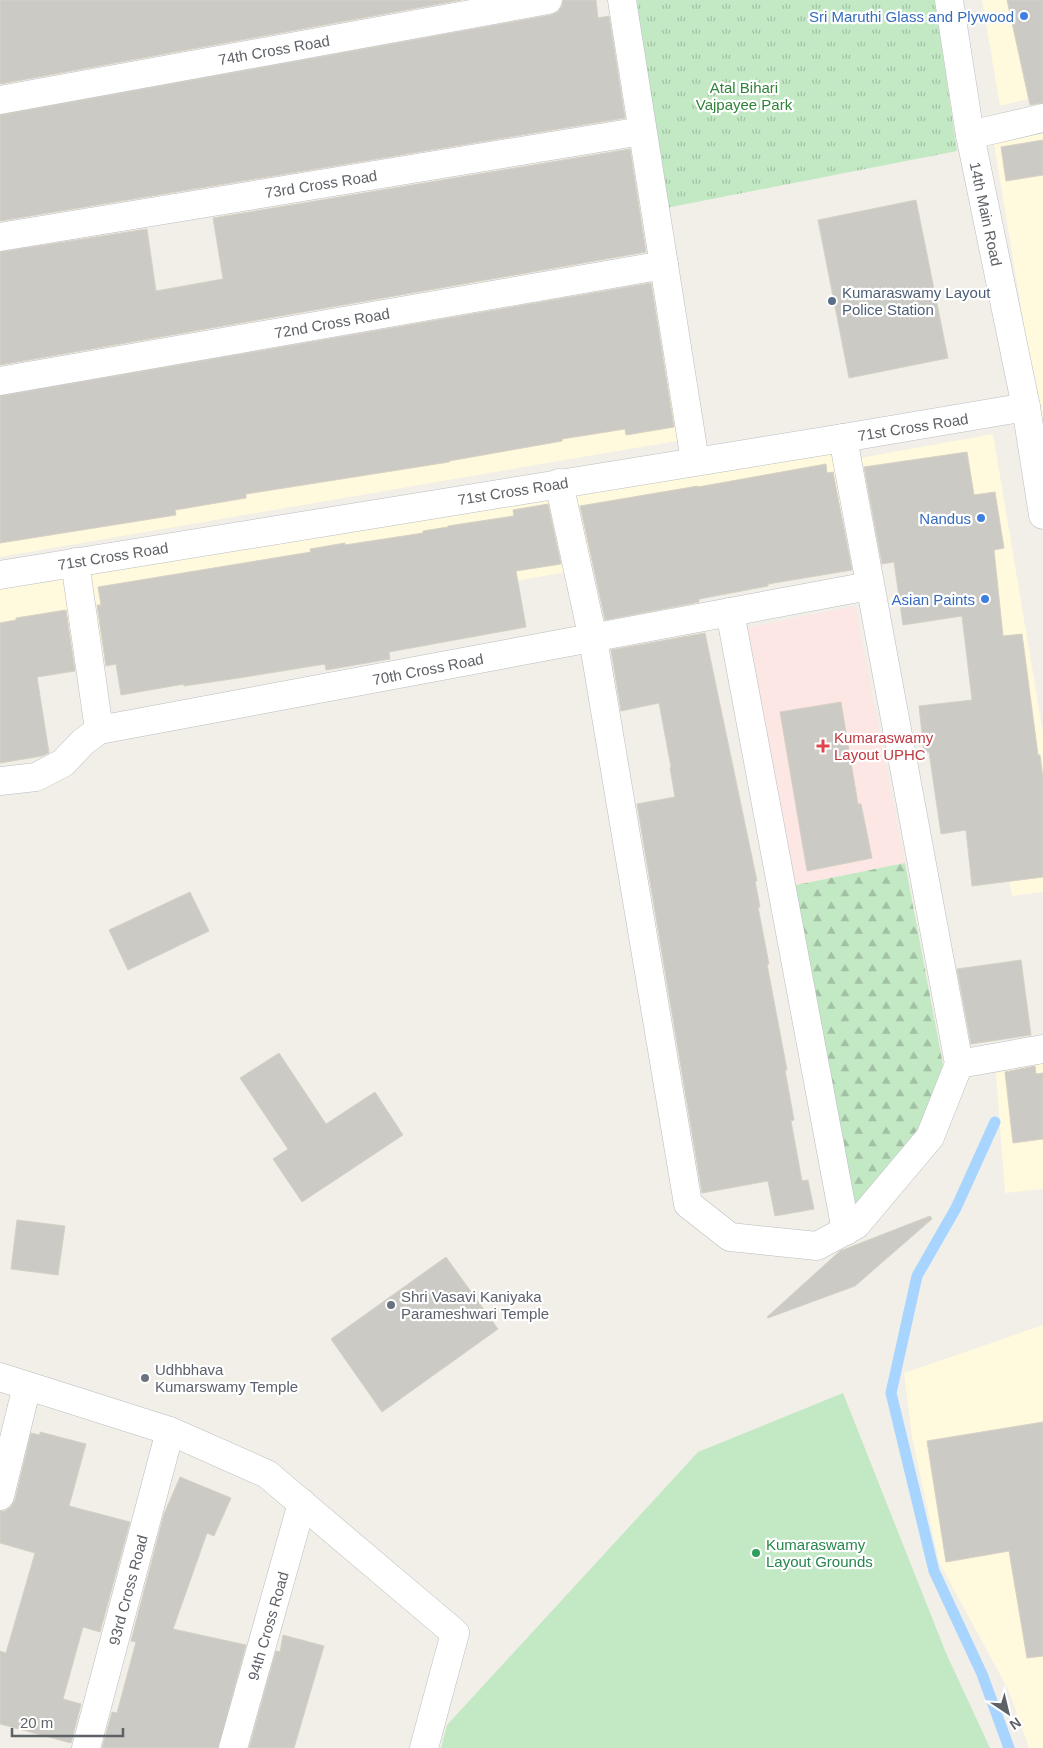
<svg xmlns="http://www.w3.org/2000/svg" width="1043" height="1748" font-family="Arial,sans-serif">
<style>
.commercial{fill:#fff9dd}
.medical{fill:#fde7e4}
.grass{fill:url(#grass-tufts)}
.forest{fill:url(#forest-firs)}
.pitch{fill:#c3e9c4}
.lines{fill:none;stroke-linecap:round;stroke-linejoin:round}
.stream{stroke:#a8d5ff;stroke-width:11}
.building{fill:#cccac4;stroke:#d6d1c4}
.street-casing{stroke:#b9bcc0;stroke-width:29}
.secondary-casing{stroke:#babdc3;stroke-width:29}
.street{stroke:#fff;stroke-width:28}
.secondary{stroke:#fff;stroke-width:28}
.shop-dot{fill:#3f7fe0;stroke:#fff;stroke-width:2}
.service-dot{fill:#5c6f8a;stroke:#fff;stroke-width:2}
.health-dot{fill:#e0444e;stroke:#fff;stroke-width:2}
.worship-dot{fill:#6b7280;stroke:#fff;stroke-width:2}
.leisure-dot{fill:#2e9e5b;stroke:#fff;stroke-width:2}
.labels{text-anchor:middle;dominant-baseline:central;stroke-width:4.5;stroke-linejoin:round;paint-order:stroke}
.shop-label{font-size:15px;fill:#366cbe;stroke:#fff;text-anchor:end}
.street-label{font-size:15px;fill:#5e6267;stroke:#fff}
.park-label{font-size:15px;fill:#318339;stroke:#fff}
.service-label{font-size:15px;fill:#4e5e75;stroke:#fff;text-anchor:start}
.health-label{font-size:15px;fill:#be3a42;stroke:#fff;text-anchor:start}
.worship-label{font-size:15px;fill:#5b616d;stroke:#fff;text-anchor:start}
.leisure-label{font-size:15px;fill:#27864d;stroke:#fff;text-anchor:start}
</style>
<defs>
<pattern id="grass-tufts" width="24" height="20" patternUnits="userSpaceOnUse" patternTransform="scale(1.25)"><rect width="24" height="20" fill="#c3e9c4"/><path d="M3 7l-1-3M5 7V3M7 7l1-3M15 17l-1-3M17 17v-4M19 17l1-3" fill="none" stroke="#a2c0a3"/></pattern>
<pattern id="forest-firs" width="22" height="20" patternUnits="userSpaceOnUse" patternTransform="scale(1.25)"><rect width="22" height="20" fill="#c3e9c4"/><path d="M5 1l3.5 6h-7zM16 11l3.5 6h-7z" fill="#a2c0a3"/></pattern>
</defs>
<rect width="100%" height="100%" fill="#f1efe7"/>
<!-- commercial -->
<g class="commercial">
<path d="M982 0H1043V95L1000 106Z"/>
<path d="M1043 127V440L993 138Z"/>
<path d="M674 357 688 439 0 557V470Z"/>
<path d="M993 434 1043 733V892L1012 896 942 493 872 505 860 458Z"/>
<path d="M834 453 844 518 586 564 574 495Z"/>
<path d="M555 496 566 572 0 675V589Z"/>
<path d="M1043 1063V1189L1005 1193 996 1073Z"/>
<path d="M1043 1325V1748H1029L1009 1691 939 1562 912 1437 904 1373Z"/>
</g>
<!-- medical -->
<path class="medical" d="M855 606 905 863 791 886 741 629Z"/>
<!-- grass -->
<path class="grass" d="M631 0H935L957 151 666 208Z"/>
<!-- forest -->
<path class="forest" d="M905 863 943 1065 920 1127 851 1213 791 886Z"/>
<!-- pitch -->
<path class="pitch" d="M843 1393 946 1653 990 1748H441L447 1725 698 1452Z"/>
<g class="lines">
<!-- stream -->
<path class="stream" d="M995 1122 956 1208 917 1276 891 1393 934 1571 982 1674 1009 1748"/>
</g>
<!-- building -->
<g class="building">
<path d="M0 0H461L0 84Z"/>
<path d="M563 0H596L598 18 609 16 625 118 0 221V115L551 15 558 12 562 6Z"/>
<path d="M1007 0H1043V103L1030 105Z"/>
<path d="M1043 140V175L1006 181 1001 147Z"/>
<path d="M630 149 646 252 0 365V252L147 229 156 291 223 279 213 218Z"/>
<path d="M916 200 948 358 849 378 818 220Z"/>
<path d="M651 283 674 427 626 435 625 429 562 439V441L449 461V462L246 494V498L175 510 176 515 0 543V396Z"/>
<path d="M967 452 974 495 995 492 1004 548 994 550 1003 636 1022 634 1038 755H1040L1043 778V877L972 886 966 830 941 834 929 752 924 753 919 706 972 700 962 616 903 625 894 562 882 564 864 467Z"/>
<path d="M826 464 827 473 833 472 852 570 768 584V586L699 599V602L605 620 580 506 698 486V487Z"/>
<path d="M548 504 561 564 516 571 526 627 389 652 390 659 326 670 325 664 245 677 184 686V684L121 695 116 664 106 666 97 605H101L98 587 311 552 310 549 345 543V545L423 533V531L448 527V526L514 516 513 510Z"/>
<path d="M66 610 75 671 37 677 49 753 42 756 0 763V623L16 620V618Z"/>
<path d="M705 633 757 881H755L760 907H758L769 964H767L787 1070H785L794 1120 791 1121 802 1181 808 1180 814 1209 775 1216 768 1181 702 1193 637 804 675 797 670 768 671 767 659 703 621 711 611 650Z"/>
<path d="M841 702 858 804H861L872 858 807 871 780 712Z"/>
<path d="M190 892 209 931 128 970 109 930Z"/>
<path d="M1021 960 1031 1035 971 1044 957 969Z"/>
<path d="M279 1053 326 1124 375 1092 403 1135 302 1202 273 1159 288 1149 240 1078Z"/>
<path d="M1035 1066 1036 1074 1043 1073V1139L1013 1143 1005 1072Z"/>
<path d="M930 1216 932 1219 855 1286 768 1318 767 1317 840 1251Z"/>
<path d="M17 1220 65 1226 58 1275 11 1269Z"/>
<path d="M446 1257 498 1329 382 1412 331 1339Z"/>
<path d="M1043 1422V1656L1027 1658 1009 1551 946 1562 927 1441Z"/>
<path d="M40 1432 86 1444 69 1506 130 1522 100 1632 83 1627 63 1699 81 1704 71 1743 0 1724V1651L6 1653 35 1553 0 1543V1511H5L11 1507 15 1500 31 1433 40 1435Z"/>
<path d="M180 1477 231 1498 214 1536 207 1533 173 1629 246 1645 218 1748H102L112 1712 117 1713 136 1642 131 1641 164 1514Z"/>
<path d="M283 1635 324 1646 294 1748H249L276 1651 280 1652Z"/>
</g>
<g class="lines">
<defs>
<g id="street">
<path d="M622 0 695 461"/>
<path d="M0 100 548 0"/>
<path d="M970 135 1043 118"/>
<path d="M0 237 642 131"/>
<path d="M0 381 664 265"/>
<path d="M559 483 593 639 688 1204 730 1237 817 1246 856 1225 930 1137 959 1064 843 438"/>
<path d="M75 562 99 730"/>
<path d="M730 612 846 1231"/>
<path d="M0 781 36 777 63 763 83 742 99 730 869 586"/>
<path d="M959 1064 1043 1049"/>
<path d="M0 1377 170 1431 267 1474 455 1633 424 1748"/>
<path d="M0 1496 27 1386"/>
<path d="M86 1748 170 1431"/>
<path d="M233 1748 302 1503"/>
</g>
<g id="secondary">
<path d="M949 0 970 135 1026 407 1043 515"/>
<path d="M0 575 843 438 1026 407"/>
</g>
</defs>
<!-- street casing -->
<use href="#street" class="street-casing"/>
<!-- secondary casing -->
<use href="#secondary" class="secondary-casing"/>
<!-- street -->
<use href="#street" class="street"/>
<!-- secondary -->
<use href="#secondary" class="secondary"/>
</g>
<!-- markers -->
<g class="shop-dot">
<circle cx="1024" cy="16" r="5"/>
<circle cx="981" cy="518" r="5"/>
<circle cx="985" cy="599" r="5"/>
</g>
<circle class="service-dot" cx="832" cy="301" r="5"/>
<path class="health-dot" d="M820.5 738.5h5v5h5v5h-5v5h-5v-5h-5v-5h5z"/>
<g class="worship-dot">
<circle cx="391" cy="1305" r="5"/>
<circle cx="145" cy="1378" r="5"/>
</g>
<circle class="leisure-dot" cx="756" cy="1553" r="5"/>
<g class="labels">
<!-- shop labels -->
<g class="shop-label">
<text x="1014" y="16">Sri Maruthi Glass and Plywood</text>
<text x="971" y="518">Nandus</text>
<text x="975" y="599">Asian Paints</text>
</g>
<!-- street labels -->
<g class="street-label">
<text transform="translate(274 50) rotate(-10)">74th Cross Road</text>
<text transform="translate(321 184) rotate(-9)">73rd Cross Road</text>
<text transform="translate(986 214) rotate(78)">14th Main Road</text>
<text transform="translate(332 323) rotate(-10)">72nd Cross Road</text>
<text transform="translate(913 427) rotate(-9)">71st Cross Road</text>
<text transform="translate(513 491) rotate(-9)">71st Cross Road</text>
<text transform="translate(113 556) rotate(-9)">71st Cross Road</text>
<text transform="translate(428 669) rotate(-11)">70th Cross Road</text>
<text transform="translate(128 1590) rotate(-75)">93rd Cross Road</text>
<text transform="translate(268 1626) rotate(-74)">94th Cross Road</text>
</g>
<!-- park labels -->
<g class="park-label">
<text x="744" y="87">Atal Bihari<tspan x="744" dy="17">Vajpayee Park</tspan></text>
</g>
<!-- service labels -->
<g class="service-label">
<text x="842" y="292">Kumaraswamy Layout<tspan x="842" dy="17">Police Station</tspan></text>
</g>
<!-- health labels -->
<g class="health-label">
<text x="834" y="737">Kumaraswamy<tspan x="834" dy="17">Layout UPHC</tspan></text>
</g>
<!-- worship labels -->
<g class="worship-label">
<text x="401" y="1296">Shri Vasavi Kaniyaka<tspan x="401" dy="17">Parameshwari Temple</tspan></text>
<text x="155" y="1369">Udhbhava<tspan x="155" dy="17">Kumarswamy Temple</tspan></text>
</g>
<!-- leisure labels -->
<g class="leisure-label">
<text x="766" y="1544">Kumaraswamy<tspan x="766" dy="17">Layout Grounds</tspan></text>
</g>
</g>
<!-- north arrow -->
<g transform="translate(1008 1713) rotate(145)" stroke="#ffffff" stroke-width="4" paint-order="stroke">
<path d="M0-4L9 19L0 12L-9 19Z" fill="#5e6267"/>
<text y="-8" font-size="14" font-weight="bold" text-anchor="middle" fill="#5e6267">N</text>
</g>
<!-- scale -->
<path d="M12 1728v8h111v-8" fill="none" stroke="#5e6267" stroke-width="2.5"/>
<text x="20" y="1728" font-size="15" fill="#5e6267" stroke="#ffffff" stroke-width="4" paint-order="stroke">20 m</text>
</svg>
